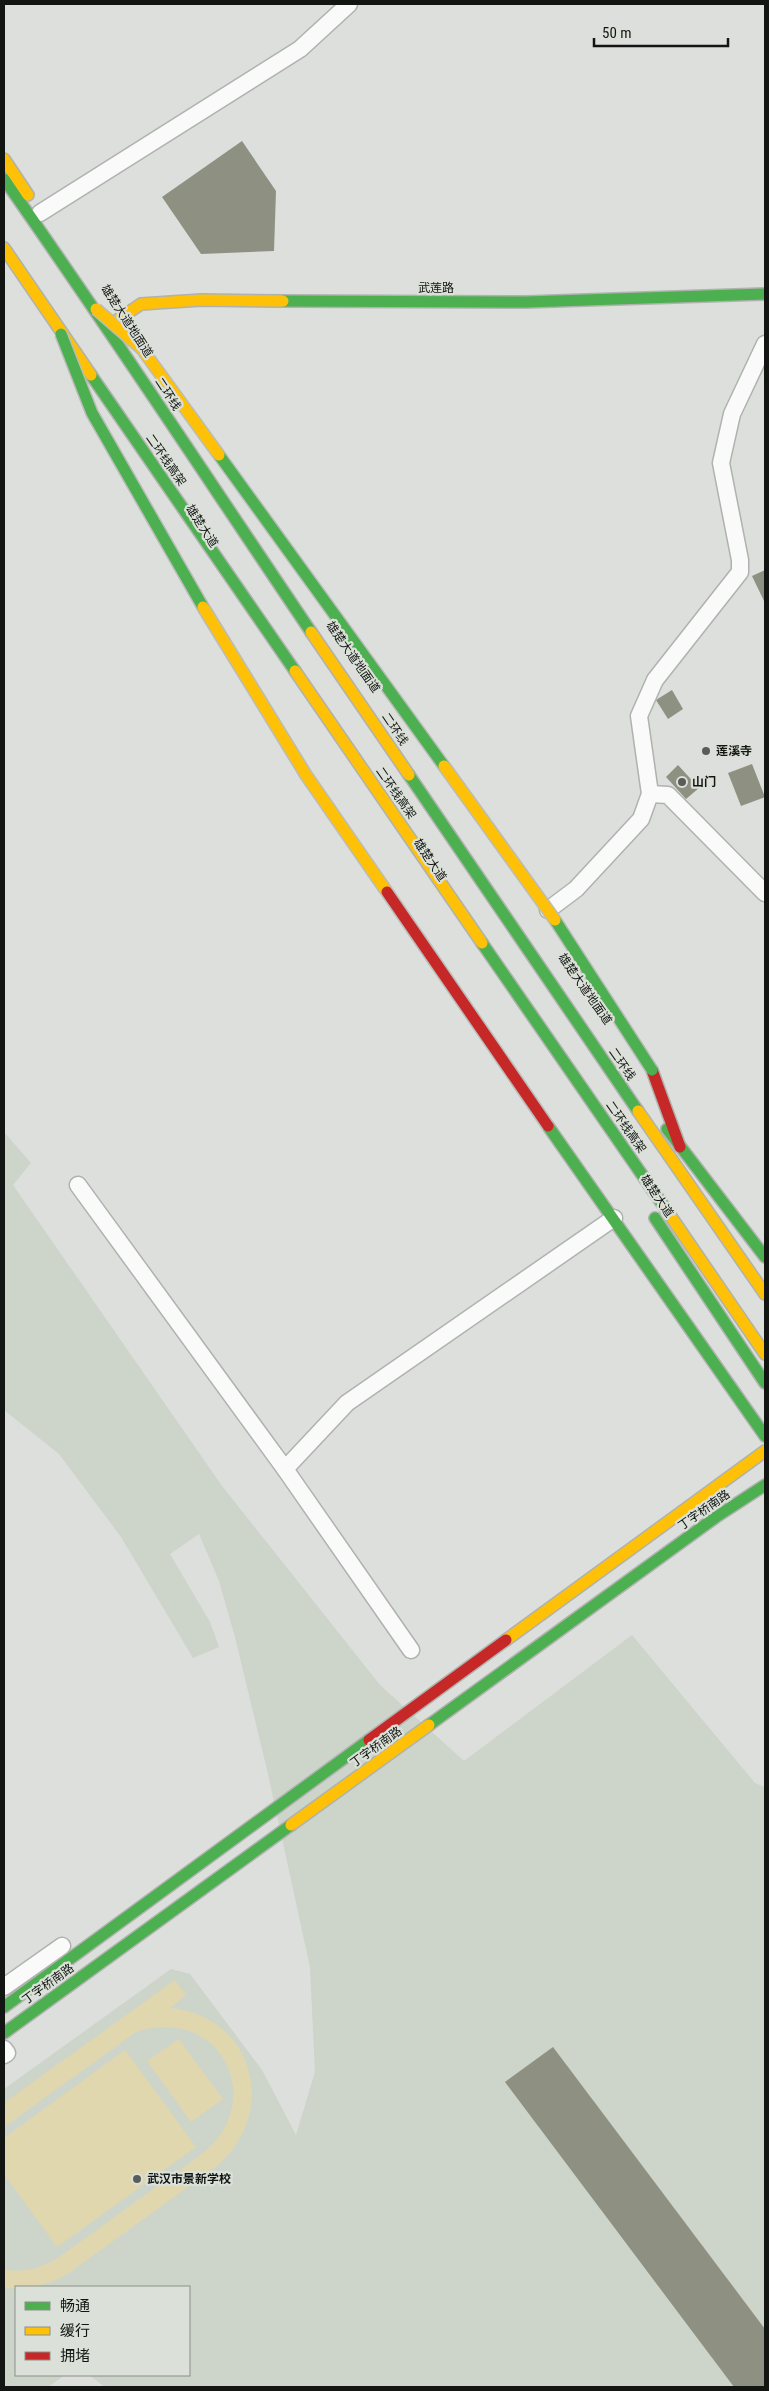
<svg xmlns="http://www.w3.org/2000/svg" width="769" height="2391" font-family="'Roboto Condensed','Noto Sans SC',sans-serif">
<style>
.built{fill:#cdd4ca}
.green{fill:#e1d7ae}
.building{fill:#8e9181}
.lines{fill:none;stroke-linecap:round;stroke-linejoin:round}
.street-casing{stroke:#afb2ae;stroke-width:19}
.fast-casing{stroke:#afb2ae;stroke-width:14}
.slow-casing{stroke:#afb2ae;stroke-width:14}
.jam-casing{stroke:#afb2ae;stroke-width:14}
.street{stroke:#fafafa;stroke-width:16}
.fast{stroke:#4caf50;stroke-width:11}
.slow{stroke:#ffc107;stroke-width:11}
.jam{stroke:#c62828;stroke-width:11}
.fast-bridge-casing{stroke:#babcba;stroke-width:14;stroke-linecap:butt}
.slow-bridge-casing{stroke:#babcba;stroke-width:14;stroke-linecap:butt}
.jam-bridge-casing{stroke:#babcba;stroke-width:14;stroke-linecap:butt}
.fast-bridge{stroke:#4caf50;stroke-width:11}
.slow-bridge{stroke:#ffc107;stroke-width:11}
.jam-bridge{stroke:#c62828;stroke-width:11}
.poi-dot{fill:#595c58;stroke:#dbe1d9;stroke-width:2}
.labels{text-anchor:middle;dominant-baseline:central;stroke-width:4.5;stroke-linejoin:round;paint-order:stroke}
.street-label{font-size:12px;fill:#121512;stroke:#dbe1d9}
.poi-label{font-size:12px;font-weight:bold;fill:#121512;stroke:#dbe1d9;text-anchor:start}
</style>
<rect width="100%" height="100%" fill="#dcdfdb"/>
<!-- built -->
<path class="built" d="M4 1132 31 1163 13 1185 222 1486 380 1685 464 1761 632 1635 755 1783 765 1787V2387H105L89 2375H189V2287H16V2375H65L48 2387H4V2089L171 1969 190 1974 262 2070 296 2135 315 2072 310 1967 268 1774 235 1637 219 1581 199 1534 170 1554 210 1622 219 1647 193 1658 121 1537 59 1454 4 1410Z"/>
<!-- green -->
<g class="green">
<path d="M175 1980 186 1995 170 2008C254 2016 279 2111 218 2165L69 2273C48 2286 26 2290 4 2288V2269C23 2274 41 2268 58 2258L206 2151C268 2094 216 2005 136 2032L4 2127V2103Z"/>
<path d="M179 2039 223 2099 191 2122 147 2061Z"/>
<path d="M125 2050 196 2147 57 2247 4 2174V2138Z"/>
</g>
<!-- building -->
<g class="building">
<path d="M242 141 276 191 274 251 201 254 162 197Z"/>
<path d="M765 570V603L752 576Z"/>
<path d="M672 690 683 709 668 719 656 700Z"/>
<path d="M752 764 765 797 741 806 728 773Z"/>
<path d="M678 765 699 788 686 799 666 777Z"/>
<path d="M553 2047 765 2329V2387H734L505 2082Z"/>
</g>
<g class="lines">
<defs>
<g id="street">
<path d="M40 213 300 49 349 4"/>
<path d="M650 794 668 795 765 893"/>
<path d="M548 910 576 889 641 819 650 794 639 716 655 680 740 572V560L721 463 732 414 765 344"/>
<path d="M78 1185 285 1469 411 1650"/>
<path d="M285 1469 347 1403 614 1218"/>
<path d="M4 1987 62 1946"/>
<path d="M4 2049 7 2053 4 2055"/>
</g>
<g id="fast">
<path d="M4 179C109 328 209 481 311 632"/>
<path d="M283 301 526 302 765 294"/>
<path d="M91 375 295 671"/>
<path d="M409 775 638 1111"/>
<path d="M482 943 665 1208"/>
<path d="M548 1126 765 1436"/>
<path d="M667 1129 765 1257"/>
<path d="M655 1218 765 1383"/>
<path d="M429 1725 716 1517 765 1485"/>
<path d="M4 2007 369 1740"/>
<path d="M4 2033 291 1825"/>
</g>
<g id="slow">
<path d="M4 159 28 195"/>
<path d="M4 248 91 375"/>
<path d="M113 323 141 304 201 300 283 301"/>
<path d="M311 632 409 775"/>
<path d="M295 671 482 943"/>
<path d="M638 1111 765 1294"/>
<path d="M665 1208 765 1354"/>
<path d="M506 1640 765 1451"/>
<path d="M291 1825 429 1725"/>
</g>
<g id="jam">
<path d="M652 1070 680 1147"/>
<path d="M369 1740 506 1640"/>
</g>
</defs>
<!-- street casing -->
<use href="#street" class="street-casing"/>
<!-- fast casing -->
<use href="#fast" class="fast-casing"/>
<!-- slow casing -->
<use href="#slow" class="slow-casing"/>
<!-- jam casing -->
<use href="#jam" class="jam-casing"/>
<!-- street -->
<use href="#street" class="street"/>
<!-- fast -->
<use href="#fast" class="fast"/>
<!-- slow -->
<use href="#slow" class="slow"/>
<!-- jam -->
<use href="#jam" class="jam"/>
<defs>
<g id="fast-bridge">
<path d="M61 334 92 413 203 607"/>
<path d="M219 455 444 766"/>
<path d="M555 920 652 1070"/>
</g>
<g id="slow-bridge">
<path d="M96 309 142 349 219 455"/>
<path d="M203 607 306 775 387 892"/>
<path d="M444 766 555 920"/>
</g>
<path id="jam-bridge" d="M387 892 548 1126"/>
</defs>
<!-- fast-bridge casing -->
<use href="#fast-bridge" class="fast-bridge-casing"/>
<!-- slow-bridge casing -->
<use href="#slow-bridge" class="slow-bridge-casing"/>
<!-- jam-bridge casing -->
<use href="#jam-bridge" class="jam-bridge-casing"/>
<!-- fast-bridge -->
<use href="#fast-bridge" class="fast-bridge"/>
<!-- slow-bridge -->
<use href="#slow-bridge" class="slow-bridge"/>
<!-- jam-bridge -->
<use href="#jam-bridge" class="jam-bridge"/>
</g>
<!-- markers -->
<g class="poi-dot">
<circle cx="706" cy="751" r="5"/>
<circle cx="682" cy="782" r="5"/>
<circle cx="137" cy="2179" r="5"/>
</g>
<g class="labels">
<!-- street labels -->
<g class="street-label">
<text x="436" y="288">武莲路</text>
<text transform="translate(127 321) rotate(57)">雄楚大道地面道</text>
<text transform="translate(168 394) rotate(57)">二环线</text>
<text transform="translate(166 460) rotate(55)">二环线高架</text>
<text transform="translate(202 526) rotate(57)">雄楚大道</text>
<text transform="translate(353 657) rotate(55)">雄楚大道地面道</text>
<text transform="translate(395 729) rotate(56)">二环线</text>
<text transform="translate(396 793) rotate(55)">二环线高架</text>
<text transform="translate(430 860) rotate(56)">雄楚大道</text>
<text transform="translate(585 989) rotate(55)">雄楚大道地面道</text>
<text transform="translate(622 1064) rotate(55)">二环线</text>
<text transform="translate(626 1127) rotate(55)">二环线高架</text>
<text transform="translate(657 1196) rotate(56)">雄楚大道</text>
<text transform="translate(704 1510) rotate(-35)">丁字桥南路</text>
<text transform="translate(376 1747) rotate(-36)">丁字桥南路</text>
<text transform="translate(48 1984) rotate(-36)">丁字桥南路</text>
</g>
<!-- poi labels -->
<g class="poi-label">
<text x="716" y="751">莲溪寺</text>
<text x="692" y="782">山门</text>
<text x="147" y="2179">武汉市景新学校</text>
</g>
</g>
<!-- border -->
<rect width="769" height="2391" fill="none" stroke="#121512" stroke-width="10"/>
<!-- legend -->
<rect x="15" y="2286" width="175" height="90" fill="#dbe1d9" stroke="#8b8f89"/>
<rect x="25" y="2302" width="25" height="8" fill="#4caf50" stroke="#8b8f89"/>
<text x="60" y="2311" font-size="15" fill="#121512">畅通</text>
<rect x="25" y="2327" width="25" height="8" fill="#ffc107" stroke="#8b8f89"/>
<text x="60" y="2336" font-size="15" fill="#121512">缓行</text>
<rect x="25" y="2352" width="25" height="8" fill="#c62828" stroke="#8b8f89"/>
<text x="60" y="2361" font-size="15" fill="#121512">拥堵</text>
<!-- scale -->
<path d="M594 38v8h134v-8" fill="none" stroke="#121512" stroke-width="2.5"/>
<text x="602" y="38" font-size="15" fill="#121512" stroke="#dbe1d9" stroke-width="4" paint-order="stroke">50 m</text>
</svg>
